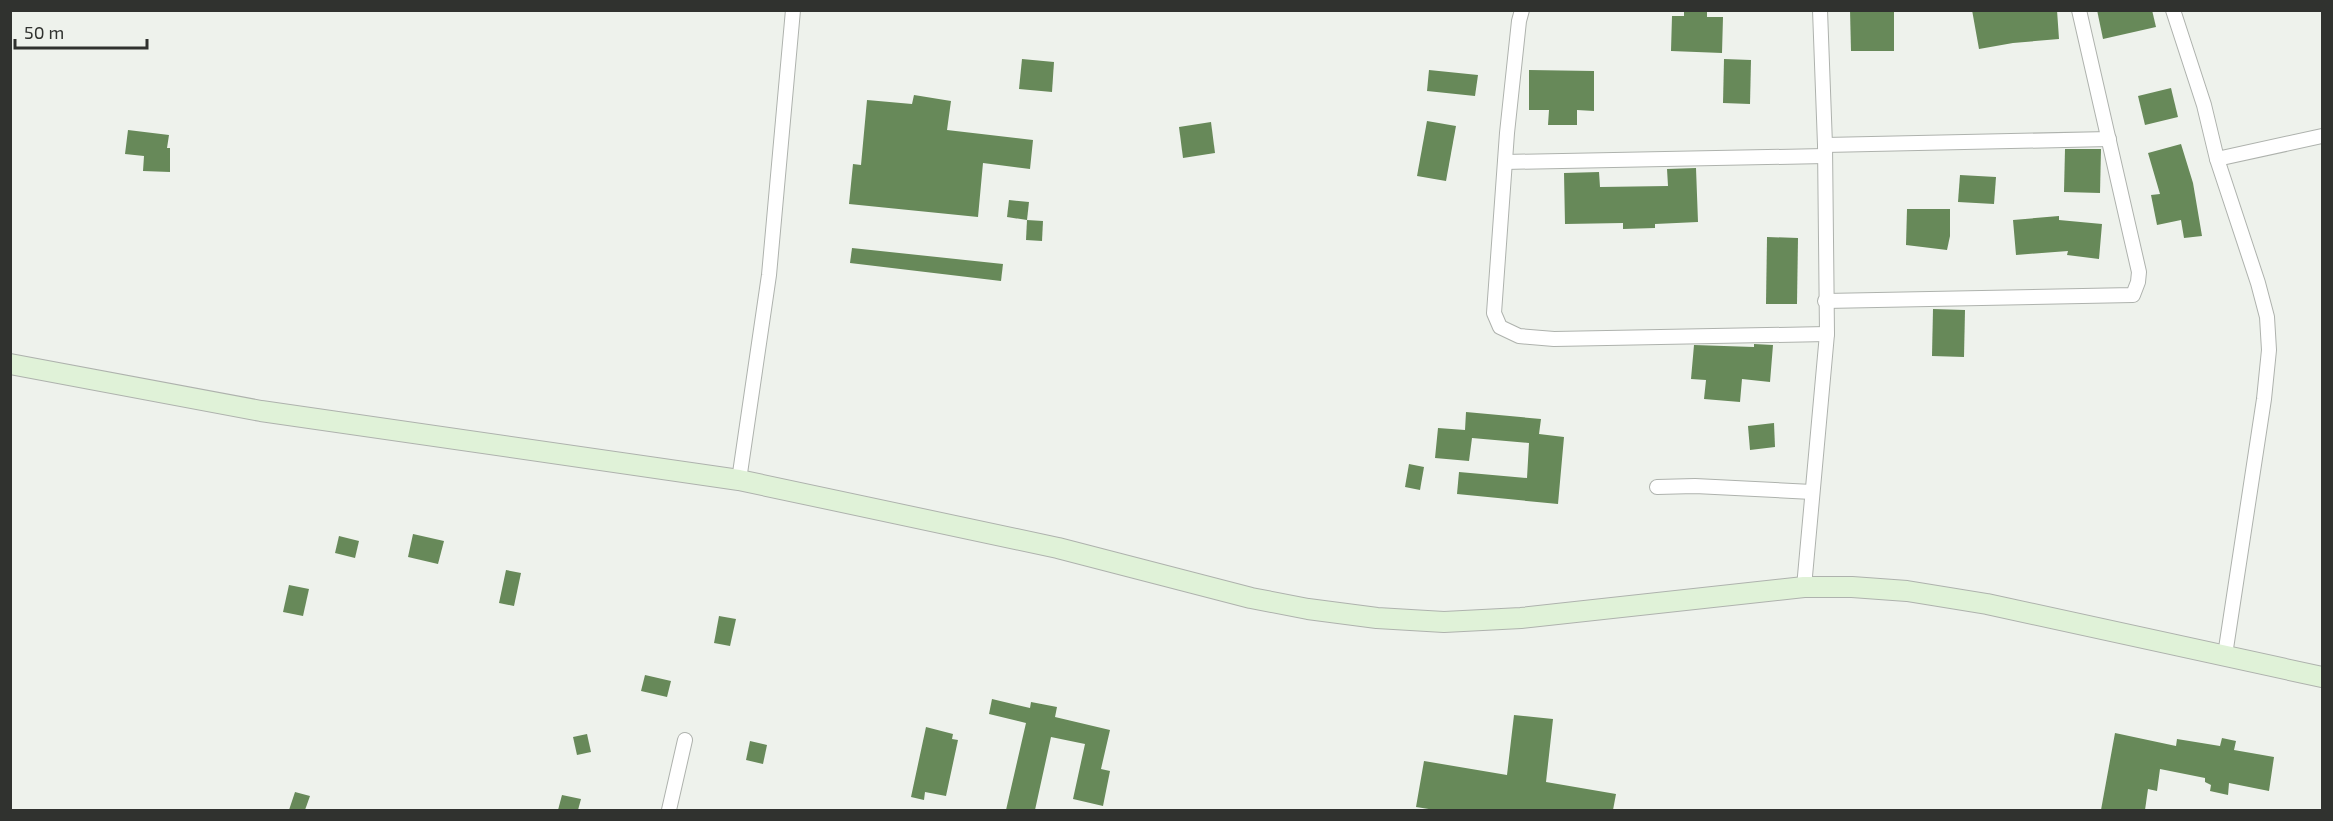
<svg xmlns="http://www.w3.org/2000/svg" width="2333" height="821" font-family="'Exo 2',sans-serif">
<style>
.building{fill:#678959}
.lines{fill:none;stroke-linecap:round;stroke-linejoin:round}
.street-casing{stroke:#aeb2ad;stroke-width:16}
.secondary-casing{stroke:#aeb2ad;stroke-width:22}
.street{stroke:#fff;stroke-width:14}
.secondary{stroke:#e0f2d8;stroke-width:20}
</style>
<rect width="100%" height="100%" fill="#eef2ec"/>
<!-- building -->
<g class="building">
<path d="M1684 10H1707V17H1723L1722 53 1671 51 1672 16H1684Z"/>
<path d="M1850 10H1894V51H1851Z"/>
<path d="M1972 10H2057L2059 39 2013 43 1979 49Z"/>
<path d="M2097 10H2152L2156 27 2103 39Z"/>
<path d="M1022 59 1054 62 1052 92 1019 89Z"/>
<path d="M1724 59 1751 60 1750 104 1723 103Z"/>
<path d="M1429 70 1478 75 1475 96 1427 91Z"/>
<path d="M1529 70 1594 71V111L1577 110V125H1548L1549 110H1529Z"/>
<path d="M2171 88 2178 117 2145 125 2138 96Z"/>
<path d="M914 95 951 101 947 130 1033 140 1030 169 983 163 978 217 849 204 853 164 861 165 867 100 912 104Z"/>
<path d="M1427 121 1456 126 1446 181 1417 176Z"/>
<path d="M1211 122 1215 153 1183 158 1179 127Z"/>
<path d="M128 130 169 135 167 148H170V172L143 171 144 156 125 154Z"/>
<path d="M2181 144 2193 183 2202 236 2184 238 2181 220 2157 225 2151 195 2160 194 2148 153Z"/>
<path d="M2065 149H2101L2100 193 2064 192Z"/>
<path d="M1696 168 1698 222 1655 224V228L1623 229V223L1565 224 1564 173 1599 172 1600 187 1668 186 1667 169Z"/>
<path d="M1960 175 1996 177 1994 204 1958 202Z"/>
<path d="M1009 200 1029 202 1027 220 1007 217Z"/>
<path d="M1907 209H1950V236L1947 250 1906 245Z"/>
<path d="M2059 216V220L2102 224 2099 259 2067 255 2068 251 2016 255 2013 220Z"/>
<path d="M1027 220 1043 221 1042 241 1026 240Z"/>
<path d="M1767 237 1798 238 1797 304H1766Z"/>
<path d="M852 248 1003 264 1001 281 850 263Z"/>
<path d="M1933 309 1965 310 1964 357 1932 356Z"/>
<path d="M1754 344 1773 345 1770 382 1742 379 1740 402 1704 399 1706 380 1691 379 1694 345 1754 347Z"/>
<path d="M1466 412 1541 419 1539 434 1564 437 1558 504 1457 494 1459 472 1527 478 1529 443 1472 438 1469 461 1435 458 1438 428 1465 430Z"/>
<path d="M1774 423 1775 447 1750 450 1748 426Z"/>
<path d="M1409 464 1424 467 1420 490 1405 487Z"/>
<path d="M413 534 444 541 438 564 408 557Z"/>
<path d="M339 536 359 541 355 558 335 553Z"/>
<path d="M506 570 521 573 514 606 499 603Z"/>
<path d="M289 585 309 589 303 616 283 612Z"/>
<path d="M719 616 736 619 730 646 714 643Z"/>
<path d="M645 675 671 681 667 697 641 691Z"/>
<path d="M992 699 1030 708 1031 702 1057 707 1055 717 1110 730 1101 769 1110 771 1103 806 1073 799 1085 744 1051 737 1035 810H1006L1026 723 989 714Z"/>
<path d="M1514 715 1553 719 1546 782 1616 794 1613 810H1435L1416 807 1424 761 1507 775Z"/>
<path d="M926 727 953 734 952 739 958 740 946 796 925 792 924 800 911 797Z"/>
<path d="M2115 733 2176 746 2177 739 2220 746 2222 738 2236 741 2234 750 2274 757 2269 791 2229 783 2228 795 2210 791 2211 785 2205 782V778L2160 769 2157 791 2148 789 2145 810H2101Z"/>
<path d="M587 734 591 752 577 755 573 737Z"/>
<path d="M750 741 767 745 763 764 746 760Z"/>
<path d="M295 792 310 796 305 810H289Z"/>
<path d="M562 795 581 799 578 810H558Z"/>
</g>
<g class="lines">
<defs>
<g id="street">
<path d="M1522 10 1519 21 1507 133 1494 313 1500 327 1519 336 1554 339 1827 334"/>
<path d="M2173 10 2204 105 2217 159 2258 283 2267 317 2269 350 2264 399 2225 655"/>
<path d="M1825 145 2109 139"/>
<path d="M2217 159 2322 136"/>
<path d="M1505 162 1825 156"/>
<path d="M1825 301 2133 295 2138 282 2139 272 2079 10"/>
<path d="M739 480 769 275 793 10"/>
<path d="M1657 487 1695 486 1812 492"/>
<path d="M1804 587 1827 334 1825 145 1820 10"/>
<path d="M669 810 685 740"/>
</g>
<path id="secondary" d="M10 364 261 411 739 480 1058 548 1251 598 1308 609 1377 618 1444 622 1521 618 1804 587H1852L1907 591 1987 604 2322 677"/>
</defs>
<!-- street casing -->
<use href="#street" class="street-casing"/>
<!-- secondary casing -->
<use href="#secondary" class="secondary-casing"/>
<!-- street -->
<use href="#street" class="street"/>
<!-- secondary -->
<use href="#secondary" class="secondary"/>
</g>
<!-- border -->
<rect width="2333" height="821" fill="none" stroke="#30322f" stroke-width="24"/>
<!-- scale -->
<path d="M15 39v9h132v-9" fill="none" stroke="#30322f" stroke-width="3"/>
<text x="24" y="39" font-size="18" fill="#30322f" stroke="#eef2ec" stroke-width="4.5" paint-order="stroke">50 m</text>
</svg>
